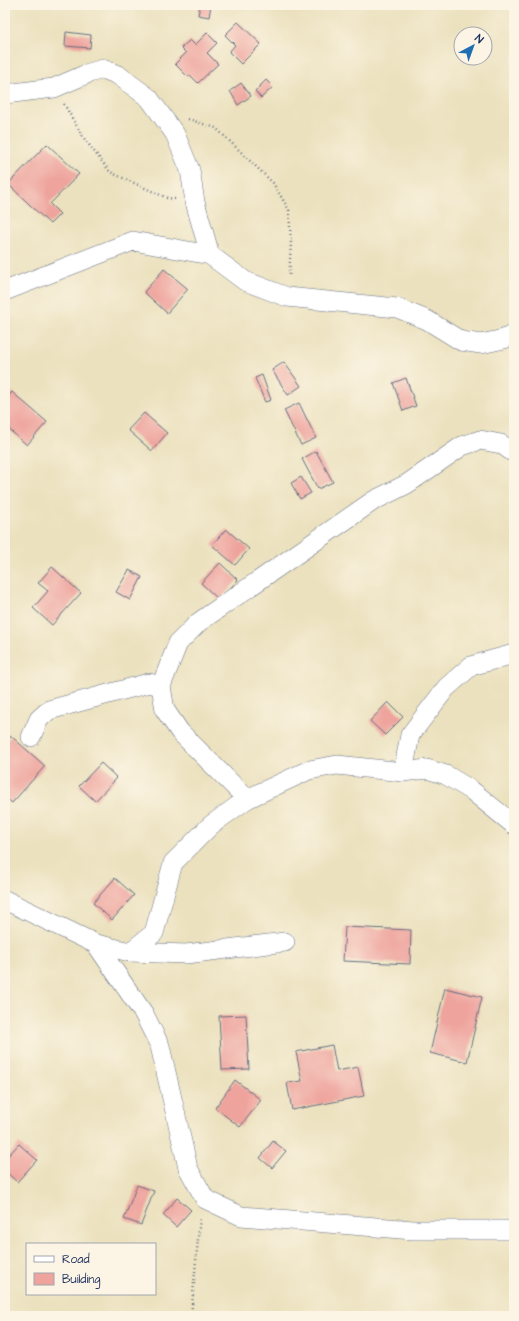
<svg xmlns="http://www.w3.org/2000/svg" width="519" height="1321" font-family="'Architects Daughter',sans-serif">
<style>
.building{fill:#eea39c}
.lines{fill:none;stroke-linecap:round;stroke-linejoin:round}
.minor-casing{stroke:#646d80;stroke-width:20}
.path{stroke:#646d80;stroke-width:2.5;stroke-dasharray:1 3;stroke-linecap:butt}
.minor{stroke:#fff;stroke-width:19}
</style>
<rect width="100%" height="100%" fill="#fcf5e5"/>
<filter id="ink" filterUnits="userSpaceOnUse"><feTurbulence type="fractalNoise" baseFrequency=".025" numOctaves="2"/><feDisplacementMap in="SourceGraphic" scale="8" xChannelSelector="R" yChannelSelector="G"/><feConvolveMatrix kernelMatrix="1 2 1 2 8 2 1 2 1" color-interpolation-filters="sRGB"/></filter>
<filter id="wash" filterUnits="userSpaceOnUse"><feTurbulence type="fractalNoise" baseFrequency=".012" numOctaves="4" result="noise"/><feDisplacementMap in="SourceGraphic" scale="16" xChannelSelector="R" yChannelSelector="G"/><feGaussianBlur stdDeviation="0.9" result="paint"/><feColorMatrix in="noise" values="0 0 0 0 0 0 0 0 0 0 0 0 0 0 0 0 0 1.4 0 .05"/><feComposite in="paint" operator="in"/></filter>
<g filter="url(#wash)">
<rect width="100%" height="100%" fill="#ebe1be"/>
<g id="blocks">
<!-- building -->
<g class="building">
<path d="M200 5H211L209 17 198 15Z"/>
<path d="M238 22 261 44 241 64 229 52 235 45 225 35Z"/>
<path d="M66 32 91 35 90 48 65 46Z"/>
<path d="M207 33 217 43 207 53 218 64 198 83 190 75 188 77 175 64 186 53 181 48 190 40 195 45Z"/>
<path d="M266 80 273 87 261 98 255 91Z"/>
<path d="M241 83 251 96 238 105 230 91Z"/>
<path d="M47 144 79 174 50 204 60 214 50 224 8 184Z"/>
<path d="M164 269 188 289 167 313 144 292Z"/>
<path d="M284 362 301 386 288 395 272 370Z"/>
<path d="M262 375 271 400 265 402 255 378Z"/>
<path d="M406 378 416 406 403 411 393 383Z"/>
<path d="M12 392 47 422 27 445 5 426V400Z"/>
<path d="M299 403 316 438 301 445 284 410Z"/>
<path d="M144 413 167 433 152 451 128 430Z"/>
<path d="M316 451 333 482 318 489 302 459Z"/>
<path d="M301 477 311 493 300 499 291 483Z"/>
<path d="M226 529 249 549 235 565 212 545Z"/>
<path d="M220 563 238 580 219 600 201 583Z"/>
<path d="M52 567 81 593 52 625 33 608 48 591 38 583Z"/>
<path d="M129 570 142 577 130 600 116 592Z"/>
<path d="M388 702 403 717 385 735 370 721Z"/>
<path d="M11 736 45 766 12 803 5 797V743Z"/>
<path d="M101 763 117 778 95 801 79 786Z"/>
<path d="M115 878 134 895 112 920 93 903Z"/>
<path d="M345 927 411 930 410 964 343 961Z"/>
<path d="M445 988 482 997 467 1062 430 1053Z"/>
<path d="M246 1015 249 1069 222 1070 219 1016Z"/>
<path d="M513 1018H514V1029L511 1028Z"/>
<path d="M332 1045 337 1071 358 1067 364 1096 292 1110 287 1083 302 1081 296 1052Z"/>
<path d="M235 1080 261 1100 240 1127 215 1108Z"/>
<path d="M273 1141 286 1151 272 1168 260 1158Z"/>
<path d="M19 1144 37 1160 17 1182 5 1171V1159Z"/>
<path d="M137 1185 154 1191 141 1225 124 1219Z"/>
<path d="M177 1198 191 1210 176 1227 163 1215Z"/>
</g>
</g>
</g>
<g filter="url(#ink)">
<use href="#blocks" fill-opacity="0" stroke="#646d80" stroke-width="1"/>
<g class="lines">
<defs>
<g id="minor">
<path d="M5 94 54 88 89 73 103 69 118 75 149 98 175 134 190 170 195 202 210 255"/>
<path d="M5 291 133 241 210 255 245 281 287 297 397 308 427 320 461 341 481 344 504 339 514 334"/>
<path d="M31 737 39 719 49 710 149 683 161 686"/>
<path d="M403 772 410 735 446 688 471 666 514 654"/>
<path d="M247 799 180 732 165 710 161 686 178 643 199 622 373 501 407 484 462 446 480 440 501 444 514 453"/>
<path d="M5 900 96 944 144 1014 160 1046 188 1168 205 1199 241 1216 413 1230H514"/>
<path d="M96 944 130 952 186 954 285 942"/>
<path d="M130 952 154 933 173 863 211 825 247 799 309 770 337 765 403 772 427 769 446 775 471 790 514 825"/>
</g>
</defs>
<!-- minor casing -->
<use href="#minor" class="minor-casing"/>
<!-- path -->
<g class="path">
<path d="M64 104 83 137 110 172 167 198 175 199"/>
<path d="M188 119 216 128 273 183 289 210 291 243 289 277"/>
<path d="M191 1316 200 1217"/>
</g>
<!-- minor -->
<use href="#minor" class="minor"/>
</g>
</g>
<!-- margin -->
<rect width="519" height="1321" fill="none" stroke="#fcf5e5" stroke-width="20"/>
<!-- legend -->
<rect x="26" y="1243" width="130" height="52" fill="#fcf5e5" stroke="#a2a6af"/>
<rect x="34" y="1256" width="20" height="6" fill="#ffffff" stroke="#a2a6af"/>
<text x="62" y="1263" font-size="12" fill="#1b2f5e">Road</text>
<rect x="34" y="1273" width="20" height="12" fill="#eea39c" stroke="#a2a6af"/>
<text x="62" y="1283" font-size="12" fill="#1b2f5e">Building</text>
<!-- north arrow -->
<g transform="translate(473 46) rotate(41)"><circle r="19" fill="#fcf5e5" stroke="#a2a6af"/>
<path d="M0-3L7 15L0 10L-7 15Z" fill="#1f6fb2"/>
<text y="-6" font-size="11" font-weight="bold" text-anchor="middle" fill="#1b2f5e">N</text>
</g>
</svg>
